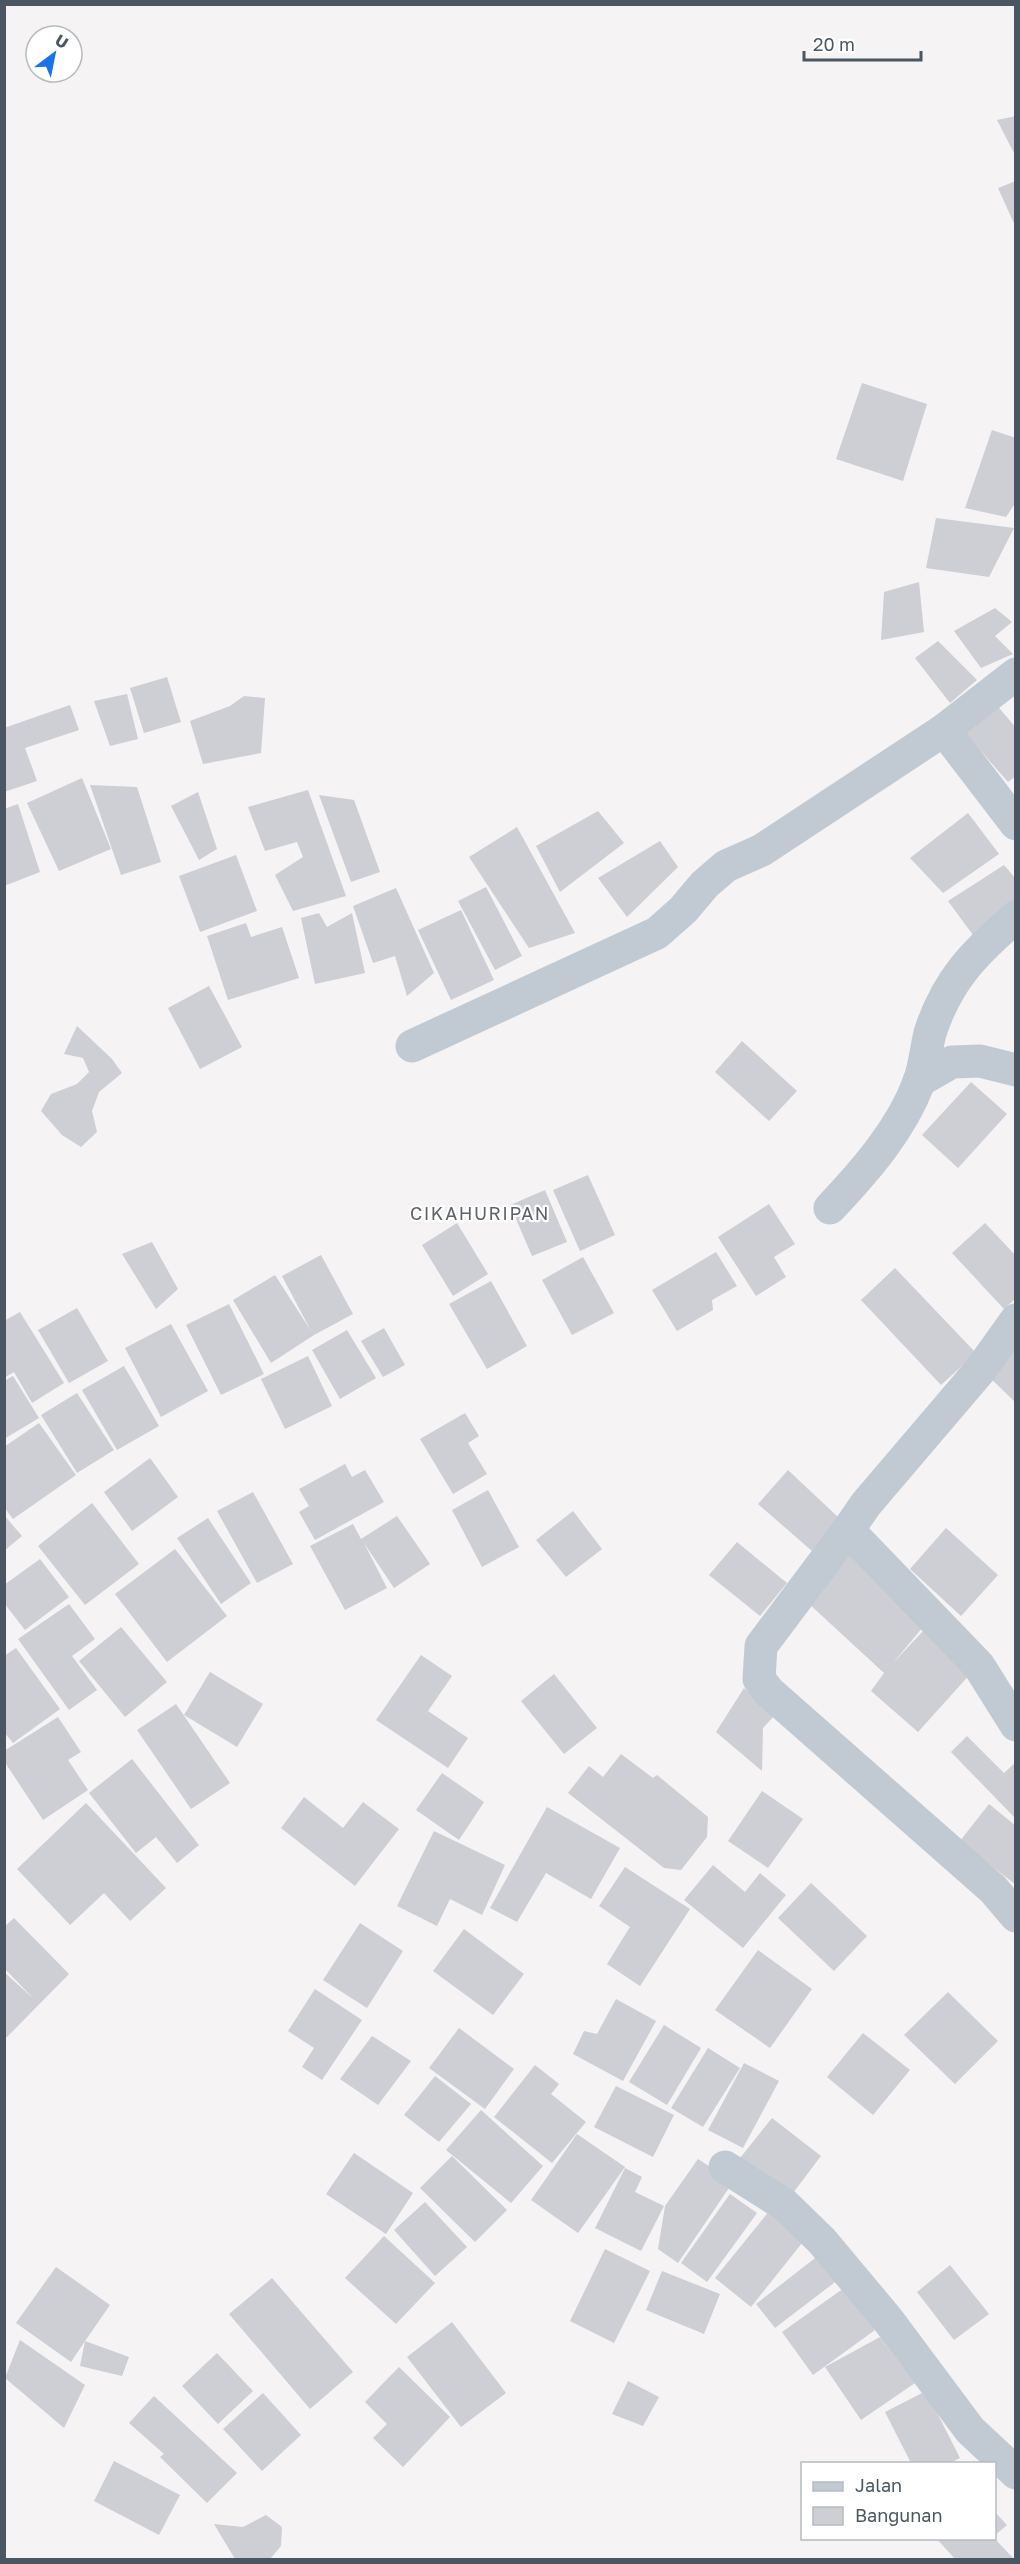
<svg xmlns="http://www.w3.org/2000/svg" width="1020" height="2564" font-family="'Golos Text',sans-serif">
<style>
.building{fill:#cdcfd5}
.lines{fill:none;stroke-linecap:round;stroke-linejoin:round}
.street{stroke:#c1cad2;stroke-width:33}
.labels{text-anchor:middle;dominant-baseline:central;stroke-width:4.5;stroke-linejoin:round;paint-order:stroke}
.quarter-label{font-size:18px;letter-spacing:1.5px;fill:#5f6368;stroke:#fff}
</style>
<rect width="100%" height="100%" fill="#f5f3f3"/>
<!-- building -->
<g class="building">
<path d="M1016 116V157L997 120Z"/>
<path d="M1016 181V228L998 188Z"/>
<path d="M862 383 927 404 903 481 836 459Z"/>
<path d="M992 430 1016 438V502L1006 517 965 508Z"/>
<path d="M936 518 1014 528 989 577 926 568Z"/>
<path d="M919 582 924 632 881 640 884 592Z"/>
<path d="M995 608 1012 622 995 636 1013 654 981 668 954 631Z"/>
<path d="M938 641 977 680 950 703 915 658Z"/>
<path d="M167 677 181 722 144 733 130 688Z"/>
<path d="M127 694 138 739 110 746 94 701Z"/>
<path d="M244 696 265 698 261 753 203 764 190 721 230 706Z"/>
<path d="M995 703 1016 728V776L1008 782 965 733Z"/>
<path d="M70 705 79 730 25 748 37 781 4 792V728Z"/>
<path d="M82 778 111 849 59 871 27 803Z"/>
<path d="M90 785 137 787 161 862 121 875Z"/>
<path d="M308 790 346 896 293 911 275 875 303 857 297 842 265 851 248 807Z"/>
<path d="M198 792 217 849 199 860 171 806Z"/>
<path d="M319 795 354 800 380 872 351 882Z"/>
<path d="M18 804 40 872 4 886V809Z"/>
<path d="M598 811 624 843 560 892 536 846Z"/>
<path d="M968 813 999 854 943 893 910 858Z"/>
<path d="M517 827 575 933 529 948 469 857Z"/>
<path d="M660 841 678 867 627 917 598 878Z"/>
<path d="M236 855 257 911 200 932 179 876Z"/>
<path d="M1004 865 1016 879V906L973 935 948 901Z"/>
<path d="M486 887 522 956 495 970 458 901Z"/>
<path d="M396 888 434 973 407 996 395 956 373 963 353 906Z"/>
<path d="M461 910 494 980 451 1000 418 930Z"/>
<path d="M319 913 327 927 352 913 365 973 315 984 301 918Z"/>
<path d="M246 923 251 937 282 927 299 978 228 1000 207 936Z"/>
<path d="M209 986 242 1047 200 1069 168 1008Z"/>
<path d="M77 1026 112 1059 122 1073 99 1092 92 1111 97 1132 81 1147 62 1135 41 1111 51 1094 77 1084 89 1072 83 1058 64 1054Z"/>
<path d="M742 1041 797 1091 769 1121 715 1072Z"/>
<path d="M971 1082 1007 1114 958 1168 922 1135Z"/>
<path d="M588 1175 615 1235 580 1251 553 1190Z"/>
<path d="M545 1190 567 1242 532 1256 510 1205Z"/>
<path d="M769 1204 795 1244 774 1257 786 1277 756 1296 718 1237Z"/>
<path d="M457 1223 488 1274 453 1296 422 1245Z"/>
<path d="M985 1223 1016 1256V1298L1004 1309 952 1253Z"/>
<path d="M152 1242 178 1289 156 1309 122 1254Z"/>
<path d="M716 1252 737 1286 712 1300 713 1310 677 1331 652 1290Z"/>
<path d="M321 1255 353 1314 314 1335 271 1363 233 1300 275 1275 311 1331 282 1276Z"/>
<path d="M583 1257 614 1313 572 1335 542 1280Z"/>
<path d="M895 1268 976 1353 941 1385 861 1300Z"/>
<path d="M491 1281 527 1346 487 1369 449 1304Z"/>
<path d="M229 1304 264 1374 221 1395 186 1325Z"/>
<path d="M77 1308 108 1361 69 1383 38 1330Z"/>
<path d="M20 1312 64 1383 32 1403 14 1372 4 1378V1321Z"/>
<path d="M171 1324 208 1391 161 1417 125 1348Z"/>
<path d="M384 1328 405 1365 383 1377 361 1341Z"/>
<path d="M347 1330 376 1378 340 1399 312 1350Z"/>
<path d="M1016 1335V1403L981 1369Z"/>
<path d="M308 1356 332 1406 285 1429 261 1379Z"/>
<path d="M124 1366 159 1426 117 1450 82 1390Z"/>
<path d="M13 1376 39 1418 4 1439V1381Z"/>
<path d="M77 1393 114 1450 77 1473 41 1415Z"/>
<path d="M465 1413 479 1436 468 1443 487 1474 453 1494 420 1439Z"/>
<path d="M39 1423 76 1475 13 1519 4 1507V1447Z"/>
<path d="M150 1458 178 1497 132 1531 104 1492Z"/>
<path d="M345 1464 352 1477 365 1470 384 1502 315 1540 299 1512 309 1506 299 1489Z"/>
<path d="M788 1470 839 1518 812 1551 758 1504Z"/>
<path d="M488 1490 519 1547 482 1567 452 1510Z"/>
<path d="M253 1492 293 1564 257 1583 217 1511Z"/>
<path d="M92 1503 139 1564 85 1605 38 1546Z"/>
<path d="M573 1511 602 1549 566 1577 536 1540Z"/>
<path d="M4 1515 22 1536 4 1551Z"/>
<path d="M397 1516 430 1564 394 1588 364 1543 387 1588 345 1610 310 1546 353 1524 361 1539Z"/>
<path d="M208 1518 251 1583 221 1604 177 1538Z"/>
<path d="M946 1528 998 1575 961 1616 910 1569Z"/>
<path d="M737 1542 787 1583 760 1616 709 1575Z"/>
<path d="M855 1548 928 1621 893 1663 924 1630 972 1672 918 1732 871 1691 884 1673 806 1601Z"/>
<path d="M175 1549 227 1616 167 1662 115 1594Z"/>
<path d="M40 1559 69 1597 25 1630 4 1603V1585Z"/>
<path d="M69 1604 95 1639 72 1656 97 1690 69 1710 18 1639Z"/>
<path d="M121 1627 167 1682 125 1717 79 1661Z"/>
<path d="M16 1648 60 1709 13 1743 4 1732V1656Z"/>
<path d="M421 1655 452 1676 428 1711 468 1738 448 1768 376 1720Z"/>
<path d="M210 1672 263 1704 237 1747 184 1715Z"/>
<path d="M554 1674 597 1728 564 1754 521 1701Z"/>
<path d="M744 1688 775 1715 763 1728 762 1771 716 1732Z"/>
<path d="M176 1704 230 1783 191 1809 137 1730Z"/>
<path d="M58 1717 81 1752 68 1760 88 1790 43 1820 4 1761V1751Z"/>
<path d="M967 1736 1004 1773 1016 1762V1819L951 1752Z"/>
<path d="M621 1754 653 1778 657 1775 708 1817 707 1837 681 1870 664 1868 568 1793 589 1766 603 1777Z"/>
<path d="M132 1759 199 1845 177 1863 156 1837 136 1853 89 1793Z"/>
<path d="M442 1773 484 1802 459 1840 416 1810Z"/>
<path d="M762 1791 803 1819 768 1868 728 1841Z"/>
<path d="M304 1797 343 1828 363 1802 399 1829 355 1886 281 1828Z"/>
<path d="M86 1803 166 1888 130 1921 104 1893 70 1925 17 1869Z"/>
<path d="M989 1804 1016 1826V1885L960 1841Z"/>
<path d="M547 1807 620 1848 591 1899 546 1873 517 1922 490 1908Z"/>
<path d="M434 1831 505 1865 482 1915 450 1899 437 1926 397 1906Z"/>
<path d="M713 1865 745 1892 760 1873 786 1895 743 1948 684 1900Z"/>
<path d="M625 1867 690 1909 640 1986 607 1964 630 1927 599 1906Z"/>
<path d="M811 1883 867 1936 834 1971 778 1918Z"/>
<path d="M14 1918 69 1974 4 2040V1972L34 1999 4 1968V1927Z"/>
<path d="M360 1923 403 1951 367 2008 323 1980Z"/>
<path d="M464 1929 524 1974 493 2015 433 1971Z"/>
<path d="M758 1950 812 1989 770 2048 715 2010Z"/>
<path d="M315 1989 362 2020 322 2080 302 2067 314 2048 288 2031Z"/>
<path d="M948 1992 998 2041 955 2084 904 2035Z"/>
<path d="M616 1999 656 2021 623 2081 573 2054 584 2031 597 2034Z"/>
<path d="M664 2025 701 2048 667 2105 629 2082Z"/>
<path d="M459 2028 514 2069 485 2109 429 2068Z"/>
<path d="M863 2033 910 2070 873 2115 827 2077Z"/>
<path d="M372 2036 411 2061 378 2105 340 2079Z"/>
<path d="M708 2048 740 2068 703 2127 671 2108Z"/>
<path d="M744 2063 779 2081 743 2148 708 2130Z"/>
<path d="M535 2065 559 2084 551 2094 586 2122 552 2163 494 2117Z"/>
<path d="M435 2076 471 2104 439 2142 404 2115Z"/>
<path d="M616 2086 674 2115 653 2157 594 2127Z"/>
<path d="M481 2110 543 2166 511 2203 446 2150Z"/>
<path d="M772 2118 821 2156 790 2197 740 2158Z"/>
<path d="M577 2134 625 2167 578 2233 531 2200Z"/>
<path d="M354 2153 413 2193 386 2234 326 2194Z"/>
<path d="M452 2156 507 2210 475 2242 420 2188Z"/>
<path d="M698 2159 733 2182 678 2263 658 2249 665 2206Z"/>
<path d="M625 2168 642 2177 635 2192 664 2206 641 2251 595 2228Z"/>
<path d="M730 2194 757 2213 707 2282 681 2263Z"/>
<path d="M425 2202 467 2247 435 2276 394 2230Z"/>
<path d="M770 2210 806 2238 751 2307 715 2278Z"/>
<path d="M384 2236 435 2283 396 2324 345 2278Z"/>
<path d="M605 2249 650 2271 614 2343 570 2321Z"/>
<path d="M819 2255 839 2279 775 2328 756 2304Z"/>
<path d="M950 2265 989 2314 954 2340 917 2292Z"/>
<path d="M56 2267 110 2305 85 2341 129 2357 122 2376 80 2366 85 2341 71 2362 16 2323Z"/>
<path d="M662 2271 720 2294 704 2334 646 2310Z"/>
<path d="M272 2278 353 2372 310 2409 229 2314Z"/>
<path d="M844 2288 875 2330 813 2375 782 2332Z"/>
<path d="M452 2322 506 2393 461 2427 407 2357Z"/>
<path d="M880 2337 915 2383 861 2420 825 2367Z"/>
<path d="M20 2340 85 2385 64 2428 5 2378Z"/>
<path d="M217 2353 253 2391 218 2424 182 2386Z"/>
<path d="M399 2367 450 2417 403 2467 373 2438 387 2424 365 2402Z"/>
<path d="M628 2381 659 2397 643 2426 612 2414Z"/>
<path d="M926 2391 960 2458 950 2463H911L885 2412Z"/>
<path d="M263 2393 301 2435 262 2471 223 2429Z"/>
<path d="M154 2396 237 2473 207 2503 160 2457 164 2454 129 2423Z"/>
<path d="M114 2461 180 2495 159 2535 94 2501Z"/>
<path d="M994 2511 1007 2525 994 2536Z"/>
<path d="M266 2515 282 2527 281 2546 270 2559H235L214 2524 243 2527Z"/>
<path d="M936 2538H994L1014 2559H955Z"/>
</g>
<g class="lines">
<!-- street -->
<g class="street">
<path d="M944 730 1016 824"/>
<path d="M412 1046 657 933 683 910 705 884 726 866 762 850 944 730 1016 674"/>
<path d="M919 1081 952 1062 980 1061 1016 1070"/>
<path d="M830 1208C865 1171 901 1130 919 1082 925 1066 926 1049 930 1033 947 980 975 952 1016 917"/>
<path d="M1016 1320 981 1369 866 1504 848 1530 979 1666 1016 1725"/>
<path d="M848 1530 761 1646 759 1679 769 1692 993 1889 1016 1916"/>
<path d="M725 2167 785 2205 822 2241 888 2320 970 2430 1016 2473"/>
</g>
</g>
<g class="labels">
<!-- quarter labels -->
<g class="quarter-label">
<text x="480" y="1213">CIKAHURIPAN</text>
</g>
</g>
<!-- border -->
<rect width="1020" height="2564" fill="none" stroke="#4a5661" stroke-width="12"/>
<!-- legend -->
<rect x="801" y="2462" width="195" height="78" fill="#ffffff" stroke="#b7bbc0" stroke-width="1.5"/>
<rect x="813" y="2482" width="30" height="9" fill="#c1cad2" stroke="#b7bbc0" stroke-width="1.5"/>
<text x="855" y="2492" font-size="18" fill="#4a5661">Jalan</text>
<rect x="813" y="2507" width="30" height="18" fill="#cdcfd5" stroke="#b7bbc0" stroke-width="1.5"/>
<text x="855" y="2522" font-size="18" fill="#4a5661">Bangunan</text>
<!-- north arrow -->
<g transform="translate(54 54) rotate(32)"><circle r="28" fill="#ffffff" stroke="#b7bbc0" stroke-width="1.5"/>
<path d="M0-4.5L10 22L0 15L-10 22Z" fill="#1a73e8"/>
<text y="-9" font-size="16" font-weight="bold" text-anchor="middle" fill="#4a5661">U</text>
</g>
<!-- scale -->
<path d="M804 51v9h117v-9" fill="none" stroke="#4a5661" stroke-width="3"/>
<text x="813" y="51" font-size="18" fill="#4a5661" stroke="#ffffff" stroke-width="4.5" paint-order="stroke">20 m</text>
</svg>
